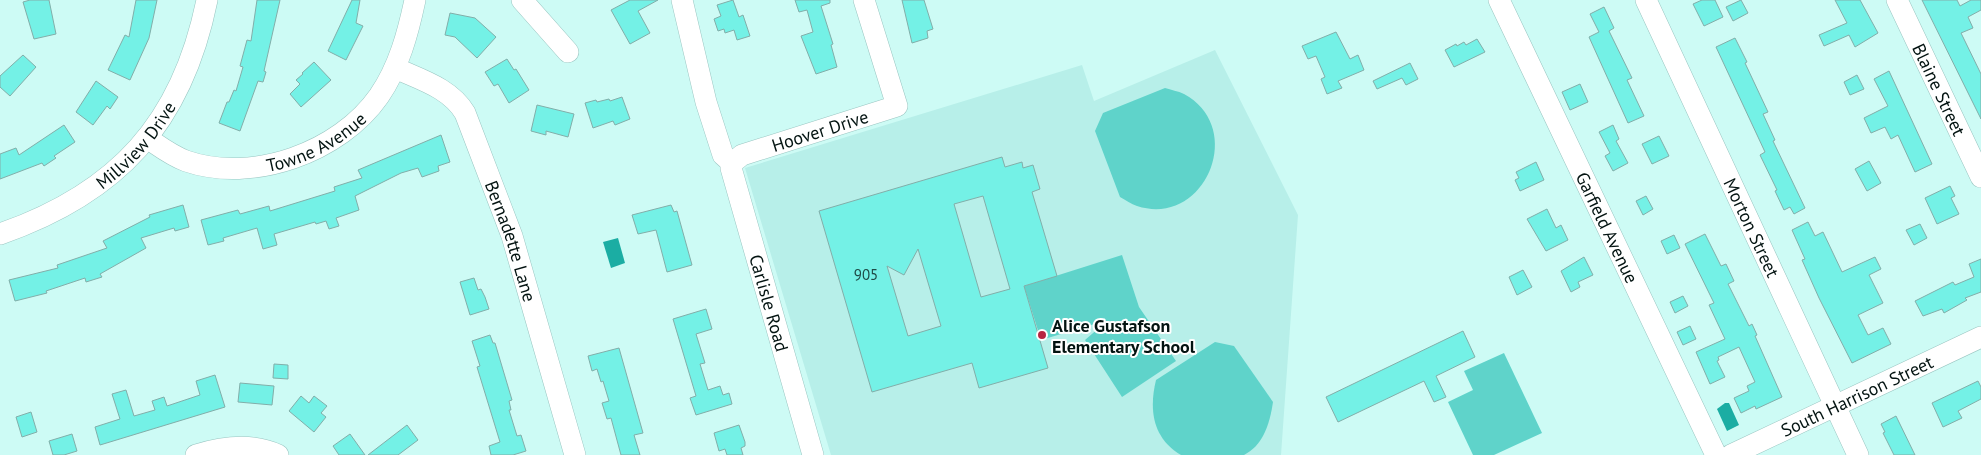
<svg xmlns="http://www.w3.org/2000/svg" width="1981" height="455" font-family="'PT Sans',sans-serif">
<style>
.built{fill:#b7efe9}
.green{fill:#5fd3ca}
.water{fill:#1bada3}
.building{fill:#74f1e6;stroke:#82aea9;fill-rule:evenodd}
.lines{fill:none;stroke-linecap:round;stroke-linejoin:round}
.minor-casing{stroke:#99c5c1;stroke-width:22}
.minor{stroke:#fff;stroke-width:21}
.poi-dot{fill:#b72542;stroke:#fff;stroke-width:2}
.labels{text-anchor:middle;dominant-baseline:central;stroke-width:4;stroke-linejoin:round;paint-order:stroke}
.number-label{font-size:15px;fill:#1f4a46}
.street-label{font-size:18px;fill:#031311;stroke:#fff}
.poi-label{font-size:18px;font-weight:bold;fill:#031311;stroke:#fff;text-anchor:start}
</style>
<rect width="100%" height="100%" fill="#cdfbf5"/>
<!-- built -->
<path class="built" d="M1215 50 1298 215 1281 455H831L745 168 1082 65 1094 101Z"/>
<!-- green -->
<g class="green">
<path d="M1165 88C1171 90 1178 91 1184 94 1247 128 1205 228 1137 206 1131 204 1126 200 1120 197L1095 131 1103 113Z"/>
<path d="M1122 255 1139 307 1176 361 1122 397 1085 340 1100 327 1098 323 1041 340 1024 286Z"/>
<path d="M1215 342 1234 346 1273 402C1270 422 1264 445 1244 455H1181C1152 438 1149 409 1156 380Z"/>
<path d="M1504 353 1542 433 1494 455H1473L1448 402 1473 390 1464 371Z"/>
</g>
<!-- water -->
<g class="water">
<path d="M618 238 625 263 611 268 603 242Z"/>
<path d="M1725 403H1729L1739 425 1727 431 1717 409Z"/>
</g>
<!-- building -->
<g class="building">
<path d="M30 0H49L56 34 34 39 23 2Z"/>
<path d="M136 0H157L149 38 130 80 108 70 125 35 129 37Z"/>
<path d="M257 0H280L264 71 266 72 263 82 258 81 240 131 219 123 227 102H229L234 90 236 91 243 67 240 66 247 40 251 41Z"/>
<path d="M352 0H360L356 23 363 26 346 60 328 51Z"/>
<path d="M630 0H658L638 11 650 33 630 44 611 10Z"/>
<path d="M733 0 739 17 743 15 750 36 737 40 734 30 725 33 724 29 718 31 714 19 721 16 717 5Z"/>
<path d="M795 0H830V3L821 6 833 44 831 45 837 67 816 74 801 36 813 32 807 10 799 12Z"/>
<path d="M902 0H924L933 29 927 31 928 38 912 43Z"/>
<path d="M1702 0H1715L1723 17 1704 26 1693 4Z"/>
<path d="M1741 0 1748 13 1733 21 1726 7Z"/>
<path d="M1835 0H1860L1878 33 1855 47 1849 35 1824 46 1819 35 1847 23Z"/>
<path d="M1922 0H1957L1960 6 1971 0H1981V10L1968 17 1973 28 1961 33 1981 74V119Z"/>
<path d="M1604 7 1614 28 1609 31 1632 78 1627 80 1644 116 1628 123 1589 37 1599 32 1590 14Z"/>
<path d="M450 13 475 18 496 37 477 58 455 37 445 35Z"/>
<path d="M1336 32 1350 59 1358 55 1364 70 1338 81 1342 88 1327 94 1321 79 1325 77 1316 56 1308 59 1302 46Z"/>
<path d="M1735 38 1747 62 1745 63 1768 112 1763 114 1775 140 1773 141 1805 208 1794 214 1790 207 1784 210 1775 191 1777 190 1760 155 1765 152 1716 47Z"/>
<path d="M1477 39 1485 52 1454 67 1445 50 1456 44 1457 46 1464 42 1466 45Z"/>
<path d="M23 55 36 67 10 96 0 87V76Z"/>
<path d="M507 59 514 70 516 69 529 90 509 103 498 84 494 86 485 72Z"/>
<path d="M314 62 331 80 301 107 290 94 300 84 296 80 303 74 302 73Z"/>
<path d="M1410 63 1418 79 1406 85 1402 78 1377 89 1373 81Z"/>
<path d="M1889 71 1932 164 1915 172 1898 135 1891 139 1885 127 1871 133 1864 118 1888 106 1874 79Z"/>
<path d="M1857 75 1864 89 1850 95 1844 82Z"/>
<path d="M96 81 118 97 110 109 107 106 93 125 76 112Z"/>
<path d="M1580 84 1588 102 1570 110 1562 92Z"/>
<path d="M622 97 630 119 615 125 613 121 593 128 585 103 596 100 597 102 609 99 610 101Z"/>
<path d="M537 105 574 114 568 137 546 131V135L531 131Z"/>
<path d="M64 125 75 142 54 156 56 158 44 166 42 163 0 179V154L16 148 19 155Z"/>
<path d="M1613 125 1619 139 1616 141 1628 163 1613 171 1605 156 1610 153 1599 132Z"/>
<path d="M441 135 450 162 438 166 439 171 422 177 418 168 401 173 355 196 359 210 336 218 339 226 329 229 326 221 316 224 315 222 274 234 277 245 263 249 257 228 223 238 224 241 208 245 201 220 238 210 240 214 269 206 270 211 335 191 334 187 362 178 358 170Z"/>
<path d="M1659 136 1669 156 1652 164 1642 144Z"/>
<path d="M1002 157 1005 167 1022 162 1023 168 1033 165 1040 189 1032 192 1057 276 1024 286 1048 368 979 388 972 363 872 392 819 211ZM983 196 1010 289 981 297 954 204ZM918 249 941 326 908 336 887 266 904 275Z"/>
<path d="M1869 161 1881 183 1867 191 1855 169Z"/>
<path d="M1536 162 1544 180 1520 191 1515 180 1519 178 1516 172Z"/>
<path d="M1950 186 1955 196 1951 198 1959 214 1937 224 1925 198Z"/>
<path d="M1646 196 1653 209 1643 215 1636 201Z"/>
<path d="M183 205 189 227 175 231 174 228 141 238 146 248 100 274 102 277 86 282 85 278 46 291 47 293 15 301 9 280 58 268 57 265 107 248 103 241 150 217 149 215Z"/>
<path d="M671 205 674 212 677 211 692 265 667 272 656 230 638 234 632 215Z"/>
<path d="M1547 209 1556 228 1561 225 1568 240 1546 251 1527 219Z"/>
<path d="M1808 222 1815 236 1823 232 1842 272 1875 257 1881 269 1869 275 1883 303 1858 315 1868 335 1883 328 1891 344 1852 363 1819 298 1802 260 1805 259 1792 230Z"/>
<path d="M1920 224 1927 238 1914 245 1906 230Z"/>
<path d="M1705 234 1721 266 1726 264 1734 281 1728 284 1749 326 1752 324 1757 335 1755 336 1782 397 1756 409 1755 406 1741 413 1734 398 1749 391 1747 386 1755 382 1739 347 1718 357 1719 360 1717 361 1725 377 1710 384 1696 352 1725 339 1709 305 1714 303 1685 244Z"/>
<path d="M1674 235 1680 248 1667 254 1661 241Z"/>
<path d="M1584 257 1593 275 1578 282 1580 287 1571 292 1561 271Z"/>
<path d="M1981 259V292L1965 298 1967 300 1944 313 1942 309 1923 316 1915 301 1953 282 1955 285 1974 277 1969 264Z"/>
<path d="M1523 270 1532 287 1517 295 1509 277Z"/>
<path d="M474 278 478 290 481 289 485 297 489 309 470 315 460 282Z"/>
<path d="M1683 296 1688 306 1675 313 1670 302Z"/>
<path d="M706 309 712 329 696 334 705 363 700 364 708 390 720 386 723 395 729 393 732 404 696 415 690 398 696 396 673 319Z"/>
<path d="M1690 326 1696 339 1683 345 1677 332Z"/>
<path d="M1463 331 1475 357 1436 376 1446 397 1434 402 1424 381 1338 422 1326 397Z"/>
<path d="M490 335 493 343H495L512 400 509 401 511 410H509L517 436 521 435 526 451 513 455H491L489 446 500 442 477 367 480 366 472 341Z"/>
<path d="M619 348 643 433 634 435 640 455H621L611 418 607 419 602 403 609 401 603 381 601 382 597 369 592 371 588 356Z"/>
<path d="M274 364 288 365V379L273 378Z"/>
<path d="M215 375 225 407 100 445 95 427 120 419 112 394 126 390 134 416 155 410 152 401 164 397 167 406 200 395 196 381Z"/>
<path d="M1978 381 1981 387V399L1958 411 1962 418 1943 427 1932 403Z"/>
<path d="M240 383 274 386 272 405 238 402Z"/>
<path d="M301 396 309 403 314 396 327 406 321 413 326 417 314 432 289 411Z"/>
<path d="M31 412 37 432 22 437 16 417Z"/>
<path d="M1896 416 1915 455H1894L1883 433 1885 432 1881 424Z"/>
<path d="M407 425 418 440 398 455H368Z"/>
<path d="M739 425 745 442V446L741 448 743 455H727L725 449 719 451 714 433Z"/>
<path d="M72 434 77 451 64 455H53L49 441Z"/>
<path d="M350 434 365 455H339L333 446Z"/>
</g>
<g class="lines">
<defs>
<g id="minor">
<path d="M522 0 568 52"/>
<path d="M682 0 706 102 723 155 732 163"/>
<path id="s1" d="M1499 0 1716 455"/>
<path id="s2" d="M1646 0 1858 455"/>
<path id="s3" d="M1897 0 1981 177"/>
<path id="s4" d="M395 68C421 80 450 88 465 113L512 236 575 455"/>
<path id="s5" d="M147 138C159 146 172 156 186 161 253 184 340 152 379 96 399 67 408 33 415 0"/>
<path id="s6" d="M0 234C118 193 182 123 207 0"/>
<path d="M196 455C222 447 253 443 278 455"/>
<path id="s7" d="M813 455 731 168 732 163 742 155 897 106 864 0"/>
<path id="s8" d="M1731 455 1981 337"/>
</g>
</defs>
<!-- minor casing -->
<use href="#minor" class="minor-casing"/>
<!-- minor -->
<use href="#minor" class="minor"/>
</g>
<!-- markers -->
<circle class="poi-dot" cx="1042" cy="335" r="5"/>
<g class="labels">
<!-- number labels -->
<g class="number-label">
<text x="866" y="274">905</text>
</g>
<!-- street labels -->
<g class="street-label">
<text stroke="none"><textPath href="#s3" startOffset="99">Blaine Street</textPath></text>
<text stroke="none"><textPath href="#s7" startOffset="398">Hoover Drive</textPath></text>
<text stroke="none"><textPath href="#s5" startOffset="182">Towne Avenue</textPath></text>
<text stroke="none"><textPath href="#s6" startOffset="165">Millview Drive</textPath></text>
<text stroke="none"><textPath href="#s1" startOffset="252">Garfield Avenue</textPath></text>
<text stroke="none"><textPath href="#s2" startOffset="251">Morton Street</textPath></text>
<text stroke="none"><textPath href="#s4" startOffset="221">Bernadette Lane</textPath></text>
<text transform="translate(769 303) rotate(74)">Carlisle Road</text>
<text stroke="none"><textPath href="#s8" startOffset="139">South Harrison Street</textPath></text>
</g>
<!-- poi labels -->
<g class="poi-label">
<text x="1052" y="325">Alice Gustafson<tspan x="1052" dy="21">Elementary School</tspan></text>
</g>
</g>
</svg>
